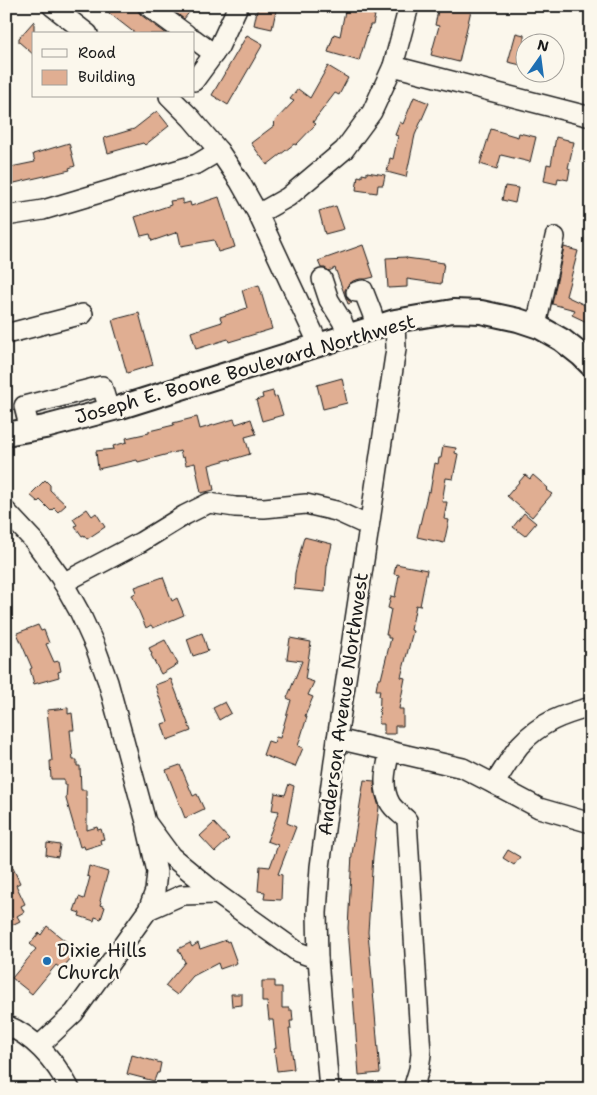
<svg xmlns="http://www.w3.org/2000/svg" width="597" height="1095" font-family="'Shantell Sans',sans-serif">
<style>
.building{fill:#e0ae92;stroke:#1c1c1c}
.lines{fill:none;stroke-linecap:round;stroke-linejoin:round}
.minor-casing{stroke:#1c1c1c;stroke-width:22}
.major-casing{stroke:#1c1c1c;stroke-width:26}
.minor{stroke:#fbf7ec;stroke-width:19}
.major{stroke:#fbf7ec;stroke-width:22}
.poi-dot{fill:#1f6fb2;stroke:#fbf7ec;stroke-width:2}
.labels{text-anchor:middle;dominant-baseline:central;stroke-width:5;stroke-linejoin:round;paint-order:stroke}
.street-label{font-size:19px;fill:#1c1c1c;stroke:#fbf7ec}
.poi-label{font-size:19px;fill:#1c1c1c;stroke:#fbf7ec;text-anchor:start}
</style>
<rect width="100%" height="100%" fill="#fbf7ec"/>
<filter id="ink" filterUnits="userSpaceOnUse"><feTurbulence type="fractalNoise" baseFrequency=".02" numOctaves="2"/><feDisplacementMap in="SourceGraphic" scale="10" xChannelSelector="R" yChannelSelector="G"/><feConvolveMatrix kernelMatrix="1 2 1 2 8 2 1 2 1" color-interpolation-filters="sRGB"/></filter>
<g filter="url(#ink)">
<!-- building -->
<g class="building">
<path d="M100 6H137L138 11 141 15 167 34H136Z"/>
<path d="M167 6H194L184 19Z"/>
<path d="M258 6H277L272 29 254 25Z"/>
<path d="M346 6 373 11V15H375L373 25H370L369 29V28L359 61 328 52 334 34 340 36Z"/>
<path d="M439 6H472L459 62 431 55 439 26 435 25Z"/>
<path d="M34 21V55L19 42V38Z"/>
<path d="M516 33 524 35V59H522L521 65 508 62Z"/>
<path d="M247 35 263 44 228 105 212 95Z"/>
<path d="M328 66 348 78 339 95 335 93 313 122 316 124 296 145 294 144 267 165 251 143 275 125 273 123 294 101 290 99 298 89 310 98Z"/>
<path d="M414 97 429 103 415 135 406 177 387 172 390 158 393 159 398 136 395 135 400 122 403 124Z"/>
<path d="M157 111 169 126 145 145 143 143 108 153 104 138 134 129Z"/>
<path d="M491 129 518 137 519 133 536 137 530 162 501 155 497 169 480 164Z"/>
<path d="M556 137 568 140V141L574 142 568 168 570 169 568 180 558 178 557 184 544 181 547 164 551 165Z"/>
<path d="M69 143 75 166 69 168 70 170 6 185V168L35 162 33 154Z"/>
<path d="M367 172 385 175 383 185H378L377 193 356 190 358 176 362 177V174L367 175Z"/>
<path d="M505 186 518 188 515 203 502 200Z"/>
<path d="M219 197 235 247 218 252 214 240 181 246 178 232 152 241 150 234 141 236 135 217 171 205 170 201 183 199V204L190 202 191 206Z"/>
<path d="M336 206 344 229 325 234 319 211Z"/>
<path d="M363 245 374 277 366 279H360L353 281 348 285 345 290V295L348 300 352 303 348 304 335 268 329 271 325 268H321L318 261Z"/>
<path d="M564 247 578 251 566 296 591 308V324L572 315 575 310 552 304Z"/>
<path d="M406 257V258L444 263 441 284 407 279V287L388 288 386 258Z"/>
<path d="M259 285 272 329 232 341 229 342 228 339 196 349 191 332 222 322 220 317 247 308 242 290Z"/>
<path d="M139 313 153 365 127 373 112 320Z"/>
<path d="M342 378 347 403 323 409 317 385Z"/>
<path d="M273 391 274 397 277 396 283 415 262 421 256 400 263 398 262 394Z"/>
<path d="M197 417 200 429 234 419 236 424 251 419 256 434 245 437 250 454 230 460V459L209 465 214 490 201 493 195 463 186 465 184 457 182 458 180 451 138 462 137 460 98 469 96 451 114 449 113 446 127 442 126 438 149 433V431L174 425 173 423Z"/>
<path d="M443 446 456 448 455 453 458 454 453 479 446 478 442 502H447L444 519 449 520 444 543 417 537 428 491 430 492 435 463 438 464 439 458H441Z"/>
<path d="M525 475 530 479 533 475 548 488 546 490 552 494 532 517 507 496Z"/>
<path d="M45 480 50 485V490L66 505 58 512 54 508 51 511 40 500 38 502 30 495Z"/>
<path d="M87 509 92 516 96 513 105 527 87 539 84 535 82 536 75 526 77 525 73 519Z"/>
<path d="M524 513 536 523 525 536 513 527Z"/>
<path d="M304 537 332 544 327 566 325 592 294 589 295 573Z"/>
<path d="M396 564 427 570 420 606 416 605 411 630 413 631 401 677 405 678 399 709H403V726H395V734H384V724H379L380 696H379L380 690H376L378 679H381L391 638H388V635H386L391 609 388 608 391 596 395 597 399 575 394 574Z"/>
<path d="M163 577 172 601 177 598 184 615 153 628 151 625 146 628 132 595 137 592 135 587Z"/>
<path d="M38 625 41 631 44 630 49 643 46 644 54 662 59 661 61 671 58 672 59 677 34 684 30 669 32 668 17 633Z"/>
<path d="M202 633 208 651 193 656 187 639Z"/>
<path d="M290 638 311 642 305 679 314 682 308 695 313 697 305 716 307 717 298 746 303 748 295 767 263 755 268 741 274 743 276 737 280 738 291 700 287 698 302 661 287 659Z"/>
<path d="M165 640 178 664 161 674 151 655 152 654 149 648Z"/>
<path d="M171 679 191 731 167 740 162 724 168 722 155 685Z"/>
<path d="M225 702 231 713 219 720 213 708Z"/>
<path d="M68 708V714L72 713 74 730H70L73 760H77V766H80L81 790H86V798H87V830L97 827 98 830 101 829 104 839 100 840 101 844 85 849 84 846 80 847 66 799 67 785H64V779H51L50 761H52L47 710Z"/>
<path d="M180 765 193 796 197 794 204 809 185 818 166 770Z"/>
<path d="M364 780 374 781 375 793 379 807 373 856 368 932 380 1073 359 1075 348 928 352 854Z"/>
<path d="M289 784 294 786 287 823 296 827 278 874 282 875 281 900 264 899 265 892 258 891 260 866 270 867 278 845 267 841 279 811 272 810 275 793 285 795Z"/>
<path d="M214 823 229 839 215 852 200 836Z"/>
<path d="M47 843 60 845 58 857 46 855Z"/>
<path d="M508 850 520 857 514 865 503 858Z"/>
<path d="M6 853 20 883 16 885 25 904 21 906 24 912 17 916 20 921 6 928Z"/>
<path d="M89 866 108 872 100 901 101 902 100 905 105 907 101 919 95 917 94 921 79 916 80 913 74 911 79 897 84 899 90 877 87 876Z"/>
<path d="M47 926 75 949 69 956 71 958 62 969 56 965 32 994 12 978 36 949 30 944 39 933 41 935Z"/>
<path d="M226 940 227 942 229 941 237 963 220 969 218 963 193 976 177 995 165 986 185 962 178 949 190 943 192 947 198 943 200 949Z"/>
<path d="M262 981H275V987H282V1008H289V1010H292L293 1021H290L291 1029H289L294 1069 277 1071 274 1049 276 1048 273 1020H269L267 1002H262Z"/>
<path d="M231 994H242V1005L232 1006Z"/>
<path d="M132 1055 161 1063 159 1073H157L154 1081 127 1074Z"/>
</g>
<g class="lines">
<defs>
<g id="minor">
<path d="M52 6 88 34"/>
<path d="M148 6 186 34"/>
<path d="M194 39 214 54"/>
<path d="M393 66 591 117"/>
<path d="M194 81 219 47 238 6"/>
<path d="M169 96 191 118 219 151 240 182 258 214 319 345"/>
<path d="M258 214 288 197 344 150 372 112 393 66 409 6"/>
<path d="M6 216 43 210 197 164 219 151"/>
<path d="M322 279 329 300 342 321 348 336"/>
<path d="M356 292 363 290 372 313 376 327"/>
<path d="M536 326 555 237"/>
<path d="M6 334 83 314"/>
<path d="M30 430 24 406 102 386 109 410"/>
<path d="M6 511 34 541 60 577 80 613 95 646 108 682 146 822 171 856 217 894 298 952 318 959"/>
<path d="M63 583 141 542 185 515 209 503 235 507 264 508 306 504 336 511 369 526"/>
<path d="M337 739 463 768 494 784 539 808 591 823"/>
<path d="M390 751C386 768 381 786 390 803 393 809 402 815 407 820L421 1054 419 1069 413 1089"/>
<path d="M494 784C503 771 511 756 520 745 541 722 562 715 591 707"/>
<path d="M148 910 182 895 217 894"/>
<path d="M6 1025C35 1037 55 1061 70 1089"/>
<path d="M39 1046 74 1013 148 910 155 891 157 872 147 828"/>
<path d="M329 1089 318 959 317 913 320 867 337 739 396 349 395 321"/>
</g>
<path id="major" d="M6 434 45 427 121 407 395 321 453 311 481 312 518 320 539 327 562 340 581 355 591 365"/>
</defs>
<!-- minor casing -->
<use href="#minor" class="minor-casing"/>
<!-- major casing -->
<use href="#major" class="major-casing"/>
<!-- minor -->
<use href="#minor" class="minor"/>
<!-- major -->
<use href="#major" class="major"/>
</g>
</g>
<!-- markers -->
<circle class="poi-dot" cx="47" cy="961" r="5"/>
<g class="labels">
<!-- street labels -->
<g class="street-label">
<text transform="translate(245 369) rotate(-16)">Joseph E. Boone Boulevard Northwest</text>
<text transform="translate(343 704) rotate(-82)">Anderson Avenue Northwest</text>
</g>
<!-- poi labels -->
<g class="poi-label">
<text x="57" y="950">Dixie Hills<tspan x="57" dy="22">Church</tspan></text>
</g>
</g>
<!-- margin -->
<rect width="597" height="1095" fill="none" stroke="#fbf7ec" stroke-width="25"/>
<rect x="12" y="12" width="572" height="1070" fill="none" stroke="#1c1c1c" stroke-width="2" filter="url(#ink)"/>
<!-- legend -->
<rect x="32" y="32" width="162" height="65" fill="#fbf7ec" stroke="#a29f99"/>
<rect x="42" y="49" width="25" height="8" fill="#fbf7ec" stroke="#a29f99"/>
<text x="78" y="58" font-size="15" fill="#1c1c1c">Road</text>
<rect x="42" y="70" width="25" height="15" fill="#e0ae92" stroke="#a29f99"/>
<text x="78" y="82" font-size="15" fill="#1c1c1c">Building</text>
<!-- north arrow -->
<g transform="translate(540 58) rotate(14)"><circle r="24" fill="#fbf7ec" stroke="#a29f99"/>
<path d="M0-4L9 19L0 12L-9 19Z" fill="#1f6fb2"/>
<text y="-8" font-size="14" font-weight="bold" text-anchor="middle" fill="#1c1c1c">N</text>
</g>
</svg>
